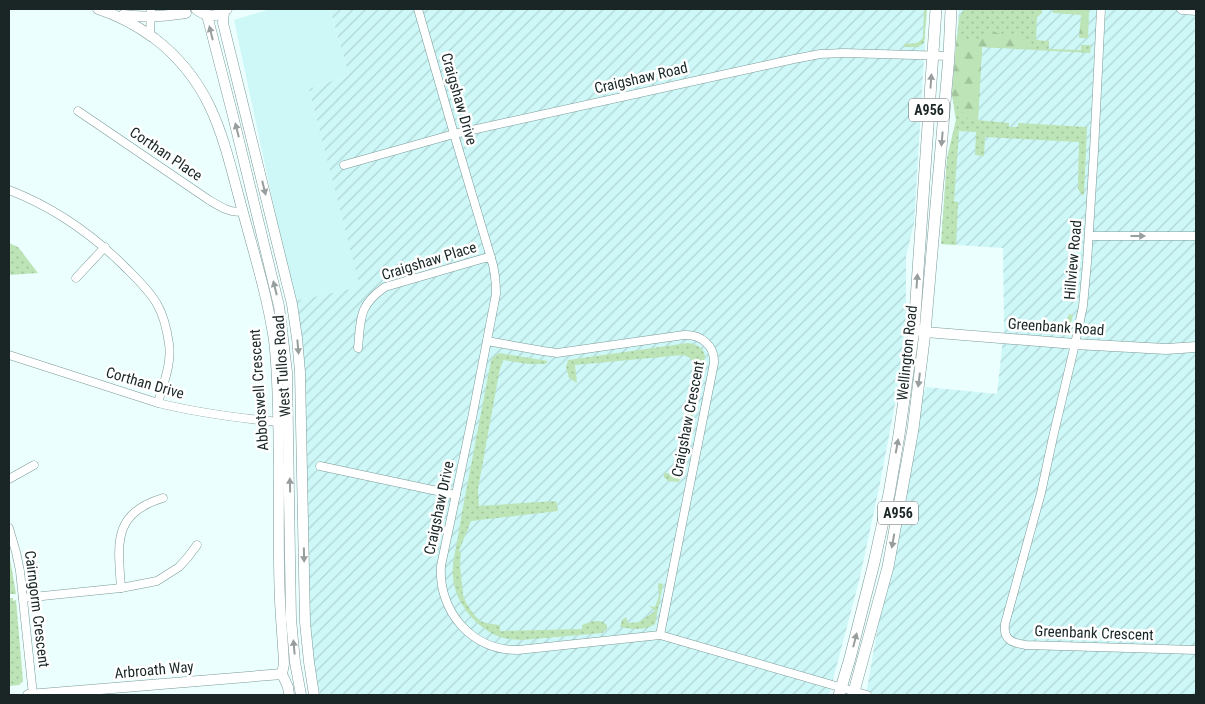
<svg xmlns="http://www.w3.org/2000/svg" width="1205" height="704" font-family="'Roboto Condensed',sans-serif">
<style>
.built{fill:#cef8f8}
.industrial{fill:url(#industrial-furrows)}
.green{fill:url(#green-dots)}
.forest{fill:url(#forest-firs)}
.lines{fill:none;stroke-linecap:round;stroke-linejoin:round}
.street-casing{stroke:#7b9998;stroke-width:9}
.secondary-casing{stroke:#7b9998;stroke-width:11}
.primary-casing{stroke:#7b9998;stroke-width:12}
.street{stroke:#fff;stroke-width:8}
.secondary{stroke:#fff;stroke-width:10}
.primary{stroke:#fff;stroke-width:11}
.oneway{fill:#989d9d}
.labels{text-anchor:middle;dominant-baseline:central;stroke-width:5;stroke-linejoin:round;paint-order:stroke}
.shield{fill:#fff;stroke:#5f6767;stroke-width:1}
.shield-label{font-size:14px;font-weight:bold;fill:#1a2626}
.street-label{font-size:15px;fill:#1a2626;stroke:#fff}
</style>
<defs>
<pattern id="industrial-furrows" width="10" height="10" patternUnits="userSpaceOnUse" patternTransform="scale(1.25)"><rect width="10" height="10" fill="#cef8f8"/><path d="M-1 1l2-2M0 10L10 0M9 11l2-2" fill="none" stroke="#b0d4d4"/></pattern>
<pattern id="green-dots" width="8" height="8" patternUnits="userSpaceOnUse" patternTransform="scale(1.25)"><rect width="8" height="8" fill="#bce4b6"/><path d="M2 2h.1M6 6h.1" fill="none" stroke="#a1c39c" stroke-width="1.8" stroke-linecap="round"/></pattern>
<pattern id="forest-firs" width="22" height="20" patternUnits="userSpaceOnUse" patternTransform="scale(1.25)"><rect width="22" height="20" fill="#bce4b6"/><path d="M5 1l3.5 6h-7zM16 11l3.5 6h-7z" fill="#a1c39c"/></pattern>
</defs>
<rect width="100%" height="100%" fill="#ebfffe"/>
<!-- built -->
<path class="built" d="M270 9H330L349 75 309 89 361 287 294 301 234 20Z"/>
<!-- industrial -->
<g class="industrial">
<path d="M330 9H927L914 224 906 256V317L899 383 880 483 860 577 829 695H320L311 649 294 301 360 287 309 89 349 75Z"/>
<path d="M959 9H1196V695H866L914 416 926 387 997 394 1004 329 1003 248 941 244 947 158 956 120 952 95Z"/>
</g>
<!-- green -->
<g class="green">
<path d="M924 9H927L924 43 918 47H904V44C911 43 920 45 923 37Z"/>
<path d="M964 9H1042V13L1037 17 1036 40 1049 41V49L1081 50V45H1091L1090 53 982 47 978 120 1009 123V127H1018V123L1087 127 1084 194 1082 195 1078 189 1079 142 985 137 984 156 975 155 976 132 959 131 954 201 958 202 956 245 941 244 947 158 956 120 952 95 959 18Z"/>
<path d="M9 243 18 247 38 273 9 275Z"/>
<path d="M1069 314 1073 315 1069 330 1062 333 1053 332V325L1066 326Z"/>
<path d="M688 343C697 344 703 347 705 356L679 482 668 481 664 477V473L674 474 695 370C695 362 691 357 683 355L575 365 577 383 569 378 566 367 568 360Z"/>
<path d="M499 353 548 361 545 364H528L503 360 499 373 478 489 479 506 556 501 558 511 471 521 459 551 461 552 460 565 463 595C465 602 473 615 479 620 485 624 493 624 500 625V631L582 629V625C591 622 599 618 607 625V629L602 633 522 640C514 640 507 639 500 637 476 628 455 603 453 577 452 567 454 557 456 547 459 532 461 517 464 502 473 455 482 408 491 361L493 357Z"/>
<path d="M9 553 16 594H9Z"/>
<path d="M658 583 663 584 655 624C645 631 631 629 620 627L622 620 626 617 628 623 639 622 655 611 649 606 655 607 659 596Z"/>
<path d="M9 598H13V601L16 600 23 681 19 685 9 686Z"/>
</g>
<!-- forest -->
<g class="forest">
<path d="M1053 9H1087L1089 10 1088 38H1079L1081 15 1053 13Z"/>
<path d="M992 31 1006 36 1018 34 1023 37 1029 43 1032 49 982 47 978 121 964 117 952 95 957 34C965 39 973 45 981 38 985 34 986 32 992 31Z"/>
</g>
<g class="lines">
<defs>
<g id="street">
<path d="M418 9 454 134 491 258C495 270 496 281 496 294L472 418 441 566C438 611 472 651 518 650L660 635 867 695"/>
<path d="M1101 9 1094 151 1087 263 1083 306 1075 344 1053 437 1041 493 1005 624C1003 640 1012 643 1026 645L1196 650"/>
<path d="M150 36 151 9"/>
<path d="M78 111 209 200C219 206 231 214 242 211"/>
<path d="M344 165 454 134 794 59 820 54 844 53 949 56"/>
<path d="M9 190C53 207 91 233 125 267 136 278 149 290 157 304 164 316 167 330 169 344 172 363 163 385 158 403"/>
<path d="M1089 236H1196"/>
<path d="M76 278 105 247"/>
<path d="M487 341 543 351 557 353 684 335C701 334 715 346 714 363L660 635"/>
<path d="M358 348C361 318 358 306 385 287L485 258H491"/>
<path d="M9 355 158 403C198 413 238 418 278 422"/>
<path d="M320 466 456 495"/>
<path d="M9 479 34 465"/>
<path d="M9 528 16 552 20 571 33 695"/>
<path d="M121 588C118 544 112 513 163 498"/>
<path d="M23 598 121 588 157 581 179 567 188 557 197 545"/>
</g>
<g id="secondary">
<path d="M98 9C120 16 136 25 154 38 213 83 223 138 241 205 253 250 267 294 274 340 279 382 278 427 279 468 279 512 278 556 280 600 281 622 283 643 284 664L282 674 288 687 289 695"/>
<path d="M196 9C206 17 217 18 227 9"/>
<path d="M1182 9 1196 10"/>
<path d="M224 12 223 23 292 304 297 338 300 372 305 622 309 662 314 695"/>
<path d="M123 15C143 18 166 16 186 13"/>
<path d="M207 15 232 112 279 306 287 372 291 619 295 662 301 695"/>
<path d="M917 330 925 332 1075 344 1166 349 1196 347"/>
<path d="M28 695 282 674"/>
</g>
<g id="primary">
<path d="M839 695 850 658 874 563 889 494 899 435 914 329 936 9"/>
<path d="M853 695 888 567 913 429 925 332 949 56 951 9"/>
</g>
</defs>
<!-- street casing -->
<use href="#street" class="street-casing"/>
<!-- secondary casing -->
<use href="#secondary" class="secondary-casing"/>
<!-- primary casing -->
<use href="#primary" class="primary-casing"/>
<!-- street -->
<use href="#street" class="street"/>
<!-- secondary -->
<use href="#secondary" class="secondary"/>
<!-- primary -->
<use href="#primary" class="primary"/>
</g>
<!-- one-way arrows -->
<defs><path id="oneway-solid" d="M-6-.8H1V-3.2L6.5 0L1 3.2V.8H-6Z" transform="scale(1.25)"/></defs>
<g class="oneway">
<use href="#oneway-solid" transform="translate(211 33) rotate(-104)"/>
<use href="#oneway-solid" transform="translate(931 81) rotate(-86)"/>
<use href="#oneway-solid" transform="translate(237 130) rotate(-104)"/>
<use href="#oneway-solid" transform="translate(942 139) rotate(95)"/>
<use href="#oneway-solid" transform="translate(264 188) rotate(76)"/>
<use href="#oneway-solid" transform="translate(1138 236)"/>
<use href="#oneway-solid" transform="translate(917 281) rotate(-86)"/>
<use href="#oneway-solid" transform="translate(275 288) rotate(-104)"/>
<use href="#oneway-solid" transform="translate(298 347) rotate(85)"/>
<use href="#oneway-solid" transform="translate(919 380) rotate(97)"/>
<use href="#oneway-solid" transform="translate(897 446) rotate(-80)"/>
<use href="#oneway-solid" transform="translate(290 485) rotate(-91)"/>
<use href="#oneway-solid" transform="translate(893 541) rotate(100)"/>
<use href="#oneway-solid" transform="translate(304 555) rotate(89)"/>
<use href="#oneway-solid" transform="translate(855 640) rotate(-76)"/>
<use href="#oneway-solid" transform="translate(294 647) rotate(-95)"/>
</g>
<g class="labels">
<!-- shield labels -->
<g class="shield">
<rect x="909" y="98.5" width="40" height="23" rx="4"/>
<rect x="878" y="501.5" width="40" height="23" rx="4"/>
</g>
<g class="shield-label">
<text x="929" y="110">A956</text>
<text x="898" y="513">A956</text>
</g>
<!-- street labels -->
<g class="street-label">
<text transform="translate(641 78) rotate(-13)">Craigshaw Road</text>
<text transform="translate(459 99) rotate(74)">Craigshaw Drive</text>
<text transform="translate(166 154) rotate(34)">Corthan Place</text>
<text transform="translate(1073 260) rotate(-85)">Hillview Road</text>
<text transform="translate(429 261) rotate(-17)">Craigshaw Place</text>
<text transform="translate(1056 327) rotate(4)">Greenbank Road</text>
<text transform="translate(907 353) rotate(-84)">Wellington Road</text>
<text transform="translate(282 366) rotate(-94)">West Tullos Road</text>
<text transform="translate(145 383) rotate(16)">Corthan Drive</text>
<text transform="translate(259 390) rotate(-94)">Abbotswell Crescent</text>
<text transform="translate(688 419) rotate(-79)">Craigshaw Crescent</text>
<text transform="translate(439 508) rotate(-78)">Craigshaw Drive</text>
<text transform="translate(37 609) rotate(83)">Cairngorm Crescent</text>
<text transform="translate(1094 633) rotate(2)">Greenbank Crescent</text>
<text transform="translate(154 670) rotate(-5)">Arbroath Way</text>
</g>
</g>
<!-- border -->
<rect width="1205" height="704" fill="none" stroke="#1a2626" stroke-width="20"/>
</svg>
